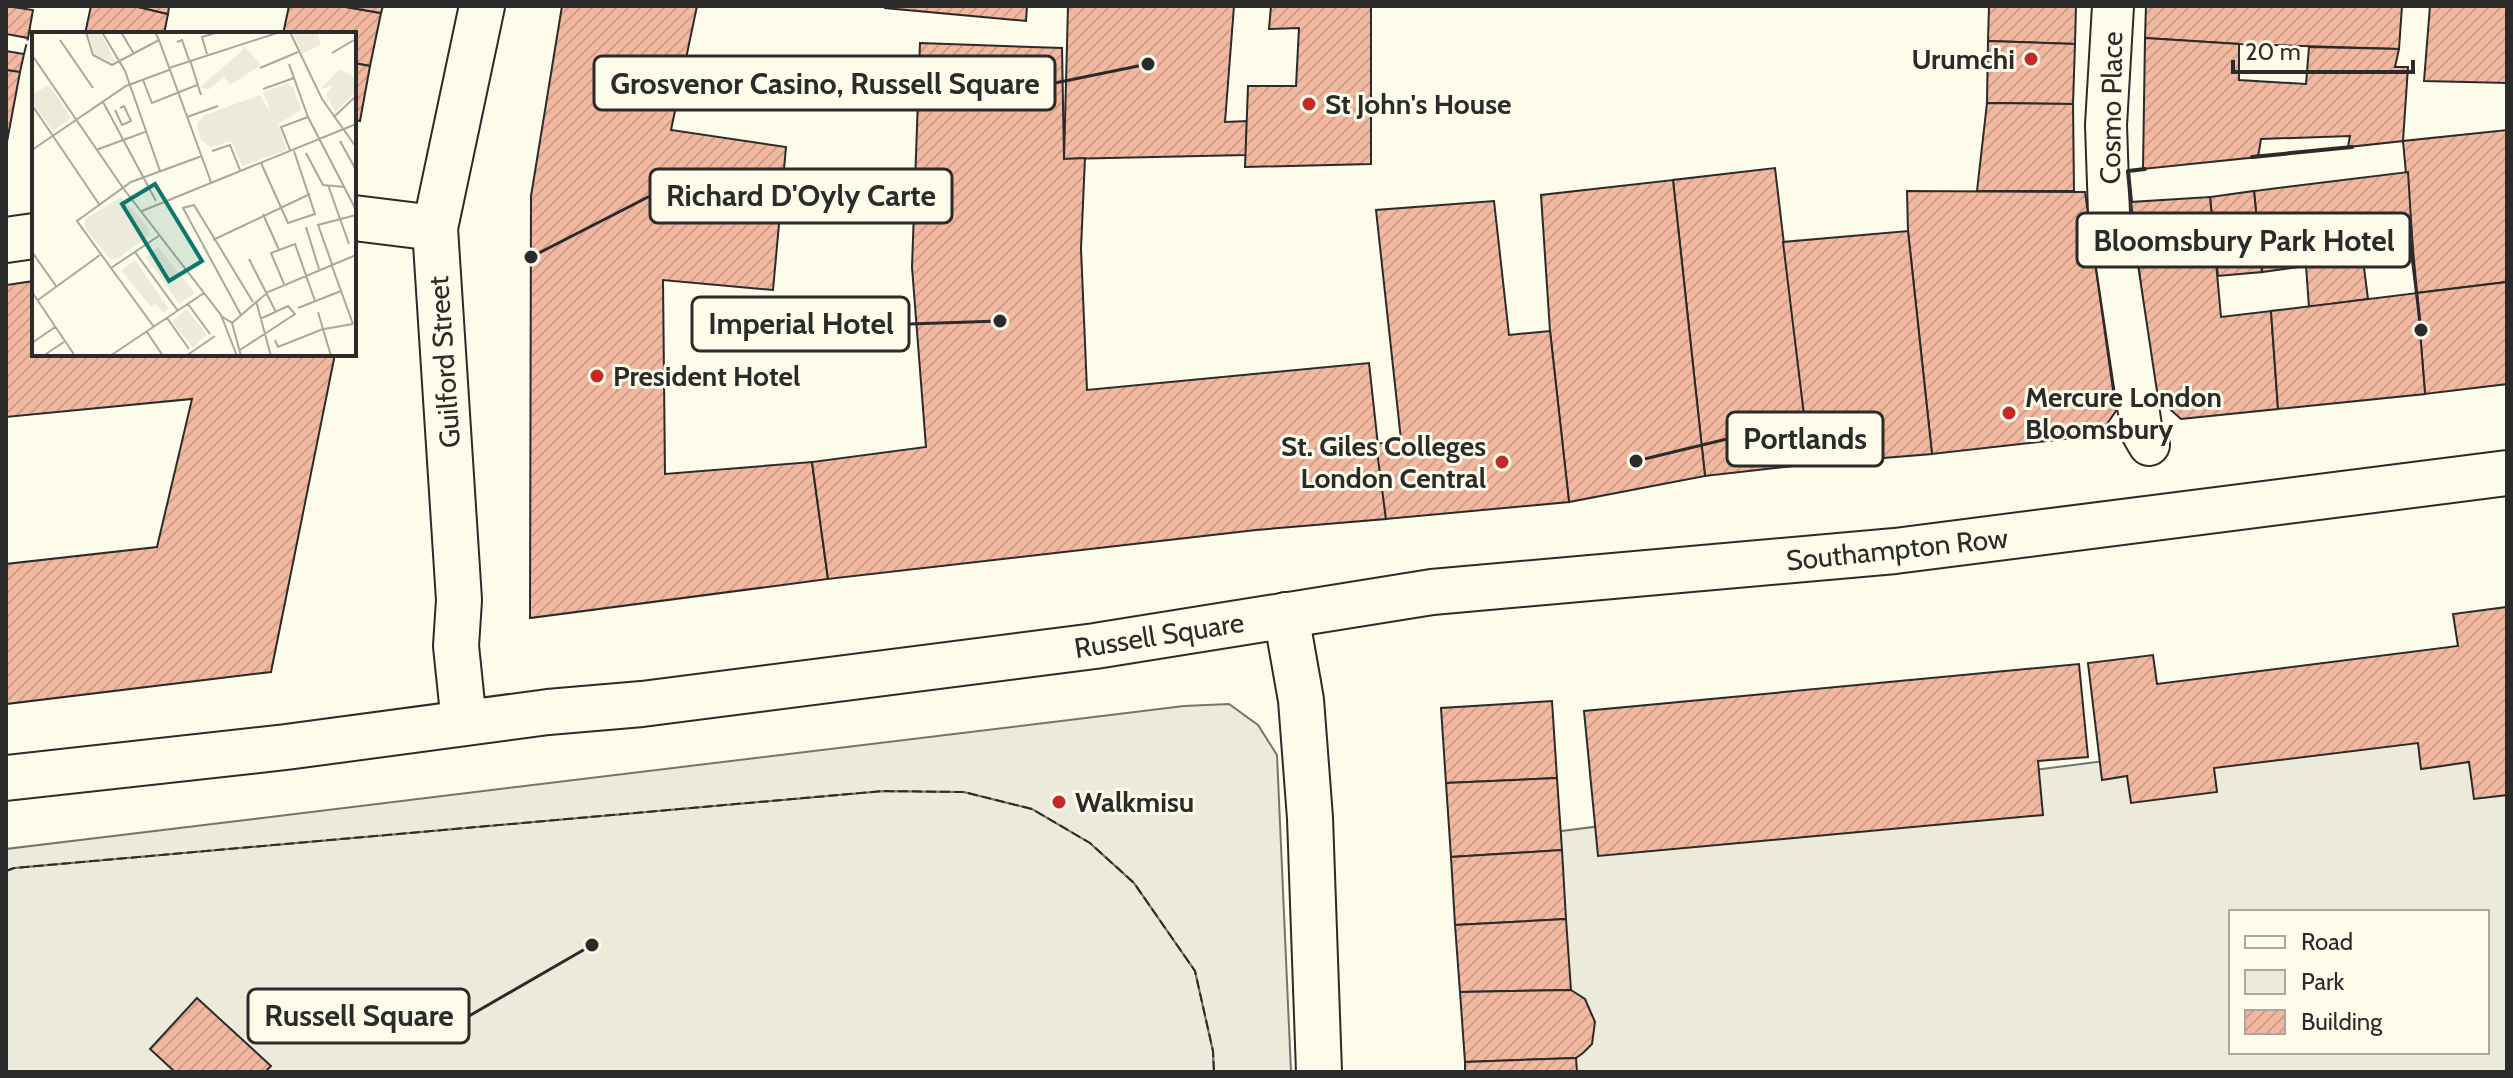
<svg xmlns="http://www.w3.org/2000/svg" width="2513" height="1078" font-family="Cabin,sans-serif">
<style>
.green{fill:#ecebdb;stroke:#74746e;stroke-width:2;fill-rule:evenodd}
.parking{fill:#eceadb;stroke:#74746e;stroke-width:2}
.building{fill:url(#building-hatch);stroke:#2b2b2b;stroke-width:2}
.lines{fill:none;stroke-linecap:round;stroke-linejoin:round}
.pedestrian-casing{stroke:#2b2b2b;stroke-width:44}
.minor-casing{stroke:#2b2b2b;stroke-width:48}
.secondary-casing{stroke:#2b2b2b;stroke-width:48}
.primary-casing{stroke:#2b2b2b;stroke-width:48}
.pedestrian{stroke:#fdfbea;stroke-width:40}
.minor{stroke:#fdfbea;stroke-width:44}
.secondary{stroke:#fdfbea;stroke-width:44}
.primary{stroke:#fdfbea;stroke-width:44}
.fence{stroke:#2b2b2b;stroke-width:2;stroke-dasharray:10 4;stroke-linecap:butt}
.wall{stroke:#2b2b2b;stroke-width:4}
.poi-dot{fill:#c62828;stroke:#fdfbea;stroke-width:3}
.labels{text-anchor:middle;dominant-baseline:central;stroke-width:6;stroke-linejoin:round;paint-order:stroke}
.poi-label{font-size:28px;font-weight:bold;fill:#2b2b2b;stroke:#fdfbea;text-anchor:start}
.street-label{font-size:28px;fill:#2b2b2b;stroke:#fdfbea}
.inset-road{fill:none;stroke:#a9a89e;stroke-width:2}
.view{fill:#0f766e;fill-opacity:0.15;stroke:#0f766e;stroke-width:4}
.inset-edge{fill:none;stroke:#2b2b2b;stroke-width:4}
.leader{fill:none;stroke:#2b2b2b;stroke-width:3}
.callout-dot{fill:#2b2b2b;stroke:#fdfbea;stroke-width:3}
.callout{fill:#fdfbea;stroke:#2b2b2b;stroke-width:3}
.callout-label{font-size:30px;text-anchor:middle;font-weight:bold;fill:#2b2b2b}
</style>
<defs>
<pattern id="building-hatch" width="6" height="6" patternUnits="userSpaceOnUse" patternTransform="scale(2)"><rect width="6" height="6" fill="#f2b8a0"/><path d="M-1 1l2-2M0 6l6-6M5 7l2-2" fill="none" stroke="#d09e8a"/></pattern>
</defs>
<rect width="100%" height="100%" fill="#fdfbea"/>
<!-- green -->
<g class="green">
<path d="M2507 709V1072H1540L1539 834ZM2231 912H2487V1052H2231Z"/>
<path d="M883 791 964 792 1032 809 1090 843 1134 883 1195 971 1213 1051 1214 1072H6V871L14 868Z"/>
</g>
<!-- parking -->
<path class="parking" d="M1229 704 1258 725 1277 755 1291 1072H1214L1213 1051 1195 971 1134 883 1090 843 1032 809 964 792 883 791 14 868 6 871V849L1184 706Z"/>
<!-- building -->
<g class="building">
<path d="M6 6 33 10 28 38 6 34Z"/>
<path d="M91 6H134L168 14 164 34H85Z"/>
<path d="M134 6H169L168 14Z"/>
<path d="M289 6H340L381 13 370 66 354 63V34H283Z"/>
<path d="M340 6H383L381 13Z"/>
<path d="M562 6H697L671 130 786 147 773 290 663 280 665 474 812 462 828 579 530 618 531 196Z"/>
<path d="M885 6H1027L1026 21 885 8Z"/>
<path d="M1068 6H1234L1225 122 1247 121 1246 155 1064 159Z"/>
<path d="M1271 6H1371V164L1245 167 1248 86H1296L1299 28 1269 29Z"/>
<path d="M1989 6H2076L2075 44 1988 41Z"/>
<path d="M2146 6H2402L2399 49 2239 44 2145 38Z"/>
<path d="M2430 6H2507V83L2424 81Z"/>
<path d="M2145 38 2239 44V80L2306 84 2309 47 2399 49 2395 67H2408L2403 141 2348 147 2350 136 2261 139 2258 157 2143 169Z"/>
<path d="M1988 41 2075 44 2073 104 1987 103Z"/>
<path d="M920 43 1062 48 1064 159 1085 158 1081 249 1087 390 1369 363 1386 519 1256 530 828 579 812 462 926 447 912 267Z"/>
<path d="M6 51 24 54 20 72 6 70Z"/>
<path d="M354 63 370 66 360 121 354 120Z"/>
<path d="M6 70 20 72 6 147Z"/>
<path d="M1987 103 2073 104 2074 191H1977Z"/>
<path d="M2507 130V282L2417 293 2403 141Z"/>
<path d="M1775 168 1810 464 1705 476 1673 180Z"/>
<path d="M2408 172 2413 252 2262 272 2254 191Z"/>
<path d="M1673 180 1705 476 1569 502 1550 331 1541 195Z"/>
<path d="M1907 191 2085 192 2116 411 2099 435 1932 454 1908 231Z"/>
<path d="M2254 191 2262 272 2218 276 2210 197Z"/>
<path d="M2210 197 2221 317 2271 311 2278 409 2181 419 2154 395 2131 202Z"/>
<path d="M1494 201 1509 335 1550 331 1569 502 1386 519 1376 444 1401 440 1376 210Z"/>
<path d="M1908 231 1932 454 1810 464 1783 242Z"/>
<path d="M2363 260 2368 299 2309 307 2306 266Z"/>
<path d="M34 281V354H335L271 672 6 704V564L157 547 192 399 6 417V285Z"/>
<path d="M2507 282V384L2425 394 2417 293Z"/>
<path d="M2417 293 2425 394 2278 409 2271 311Z"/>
<path d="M2507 607V795L2474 799 2469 762 2421 769 2418 743 2214 768 2217 792 2131 803 2127 776 2102 780 2088 663 2153 655 2157 684 2458 646 2453 614Z"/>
<path d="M2079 664 2088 757 2038 761 2043 815 1598 856 1584 711Z"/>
<path d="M1552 701 1557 778 1446 783 1441 708Z"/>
<path d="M1557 778 1562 850 1451 857 1446 783Z"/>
<path d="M1562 850 1566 919 1455 925 1451 857Z"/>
<path d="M1566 919 1571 990 1460 992 1455 925Z"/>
<path d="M1571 990 1585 999 1595 1022 1592 1044 1583 1053 1576 1058 1465 1062 1460 992Z"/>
<path d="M197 998 271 1066 265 1072H175L150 1049Z"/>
<path d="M1576 1058 1577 1072H1465V1062Z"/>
</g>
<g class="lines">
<defs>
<path id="pedestrian" d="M2113 6 2106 125 2109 213 2142 433 2149 445"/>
<g id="minor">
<path d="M354 218 435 228"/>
<path d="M6 240 34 236"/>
</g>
<path id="secondary" d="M464 723 456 646 459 600 435 228 482 6"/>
<g id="primary">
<path d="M1286 615 1301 700 1310 818 1319 1072"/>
<path d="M6 778 286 747 548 712 642 704 1095 646 1432 592 1895 551 2507 473"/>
</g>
</defs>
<!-- pedestrian casing -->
<use href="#pedestrian" class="pedestrian-casing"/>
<!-- minor casing -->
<use href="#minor" class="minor-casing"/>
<!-- secondary casing -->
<use href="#secondary" class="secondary-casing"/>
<!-- primary casing -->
<use href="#primary" class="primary-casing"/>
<!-- pedestrian -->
<use href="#pedestrian" class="pedestrian"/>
<!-- minor -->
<use href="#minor" class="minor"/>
<!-- secondary -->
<use href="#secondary" class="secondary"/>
<!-- primary -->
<use href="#primary" class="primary"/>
<!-- fence -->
<g class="fence">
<path d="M24 54 28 38"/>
<path d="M6 871 14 868 883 791 964 792 1032 809 1090 843 1134 883 1195 971 1213 1051 1214 1072"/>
</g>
<!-- wall -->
<g class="wall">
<path d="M2252 157 2352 147"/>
<path d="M2131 202 2128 171 2145 169"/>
</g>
</g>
<!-- markers -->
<g class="poi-dot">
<circle cx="2031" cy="59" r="8"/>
<circle cx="1309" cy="104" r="8"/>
<circle cx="597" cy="376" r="8"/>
<circle cx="2009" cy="413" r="8"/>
<circle cx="1502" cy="462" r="8"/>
<circle cx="1059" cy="802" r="8"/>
</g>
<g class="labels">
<!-- poi labels -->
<g class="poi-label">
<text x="2015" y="59" text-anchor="end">Urumchi</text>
<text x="1325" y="104">St John's House</text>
<text x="613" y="376">President Hotel</text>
<text x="2025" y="397">Mercure London<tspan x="2025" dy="32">Bloomsbury</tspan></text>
<text x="1486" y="446" text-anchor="end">St. Giles Colleges<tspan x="1486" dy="32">London Central</tspan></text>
<text x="1075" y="802">Walkmisu</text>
</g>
<!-- street labels -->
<g class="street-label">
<text transform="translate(2111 108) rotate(-89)">Cosmo Place</text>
<text transform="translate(444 362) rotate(-94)">Guilford Street</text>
<text transform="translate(1897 549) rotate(-6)">Southampton Row</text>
<text transform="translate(1159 635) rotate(-9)">Russell Square</text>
</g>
</g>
<!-- overview -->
<g transform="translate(32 32)">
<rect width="324" height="324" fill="#fdfbea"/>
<path d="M56 0H68L84 31 63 23ZM261 0H285L289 13 270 22ZM210 12 229 33 198 53 192 45 176 58 168 55 211 18ZM308 37 322 45 324 60 303 80 294 62 301 54 288 57ZM255 52 261 55 269 78 246 92 255 118 210 134 199 109 179 115 168 107 165 92 173 83 228 63 240 83 231 60ZM17 53 39 86 21 99 0 70V62ZM89 165 115 194 117 203 87 226 78 227 53 196V187ZM126 215 163 261 147 272 114 225ZM103 228 137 277 131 281 124 272 119 275 89 238ZM154 277 175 302 161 316 140 290Z" fill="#ecebdb"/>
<path class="inset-road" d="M54 0 61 23 80 33 127 8 123 0M70 0 93 39 128 139M89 0 102 22M258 0 290 67 324 115M28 8 61 56M127 8 179 150M145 10 150 8 157 28M300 21 322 8M175 22 170 5 187 0M0 23 91 156 189 283 205 324M158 28 169 63M257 32 276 85 324 178M137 36 248 0M228 36 266 20M111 48 120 71 165 53M231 57 262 46M71 70 124 169M0 73 67 172M83 78 90 93 99 89 92 74 88 76M303 84 324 64M155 85 186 74M308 109 324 138M0 118 94 54 137 38M64 118 113 100M258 118 249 95 276 85M180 119 198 113 208 138M274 121 291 153 313 155M229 131 256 191 283 182 262 119M296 153 317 212M110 179 324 92M231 182 247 218M274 195 287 237M128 203 79 236 45 189 99 150 170 124M181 208 278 162M0 220 24 254M103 220 146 279M217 227 244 280M300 232 286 193 324 183M300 234 321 292M79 236 122 295M252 252 239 221 263 212 283 269M0 260 43 324M6 268 68 223M224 269 239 324M156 272 178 302M266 276 309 259M286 280 299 324M209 283 151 176 162 173 221 270M189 284 200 291 209 324M135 286 157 317M200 291 236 260 324 223M292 297 321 292M115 300 131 324M243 308 246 315 291 297M0 311 23 295M208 318 263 282 256 274 228 287M11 324 32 310M78 324 172 261M154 324 183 304"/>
<path class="view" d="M123 152 170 229 137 249 90 172Z"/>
<rect width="324" height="324" class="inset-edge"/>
</g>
<!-- callouts -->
<path class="leader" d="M1148 64L1055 83M531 257L650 196M2421 330L2410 240M1000 321L909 324M1636 461L1727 439M592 945L469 1016"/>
<g class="callout-dot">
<circle cx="1148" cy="64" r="8"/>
<circle cx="531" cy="257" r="8"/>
<circle cx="2421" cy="330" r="8"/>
<circle cx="1000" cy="321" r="8"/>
<circle cx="1636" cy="461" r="8"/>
<circle cx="592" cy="945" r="8"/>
</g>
<g class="callout">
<rect x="594" y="56" width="461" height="54" rx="8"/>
<rect x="650" y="169" width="302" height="54" rx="8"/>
<rect x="2077" y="213" width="333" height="54" rx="8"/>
<rect x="692" y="297" width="217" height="54" rx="8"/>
<rect x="1727" y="412" width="156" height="54" rx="8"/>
<rect x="248" y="989" width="221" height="54" rx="8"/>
</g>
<g class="callout-label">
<text x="825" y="94">Grosvenor Casino, Russell Square</text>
<text x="801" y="206">Richard D'Oyly Carte</text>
<text x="2244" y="251">Bloomsbury Park Hotel</text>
<text x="801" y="334">Imperial Hotel</text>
<text x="1805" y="449">Portlands</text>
<text x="359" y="1026">Russell Square</text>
</g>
<!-- border -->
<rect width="2513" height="1078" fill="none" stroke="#2b2b2b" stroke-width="16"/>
<!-- legend -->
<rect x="2229" y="910" width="260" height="144" fill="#fdfbea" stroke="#a9a89e" stroke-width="2"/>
<rect x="2245" y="936" width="40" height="12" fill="#fdfbea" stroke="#a9a89e" stroke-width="2"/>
<text x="2301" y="950" font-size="24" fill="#2b2b2b">Road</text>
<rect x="2245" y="970" width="40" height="24" fill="#ecebdb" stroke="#a9a89e" stroke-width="2"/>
<text x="2301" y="990" font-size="24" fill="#2b2b2b">Park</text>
<rect x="2245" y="1010" width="40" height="24" fill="url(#building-hatch)" stroke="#a9a89e" stroke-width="2"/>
<text x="2301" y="1030" font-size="24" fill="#2b2b2b">Building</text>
<!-- scale -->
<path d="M2233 60v12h180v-12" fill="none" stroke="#2b2b2b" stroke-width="4"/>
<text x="2245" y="60" font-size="24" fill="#2b2b2b" stroke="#fdfbea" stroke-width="6" paint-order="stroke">20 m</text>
</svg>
